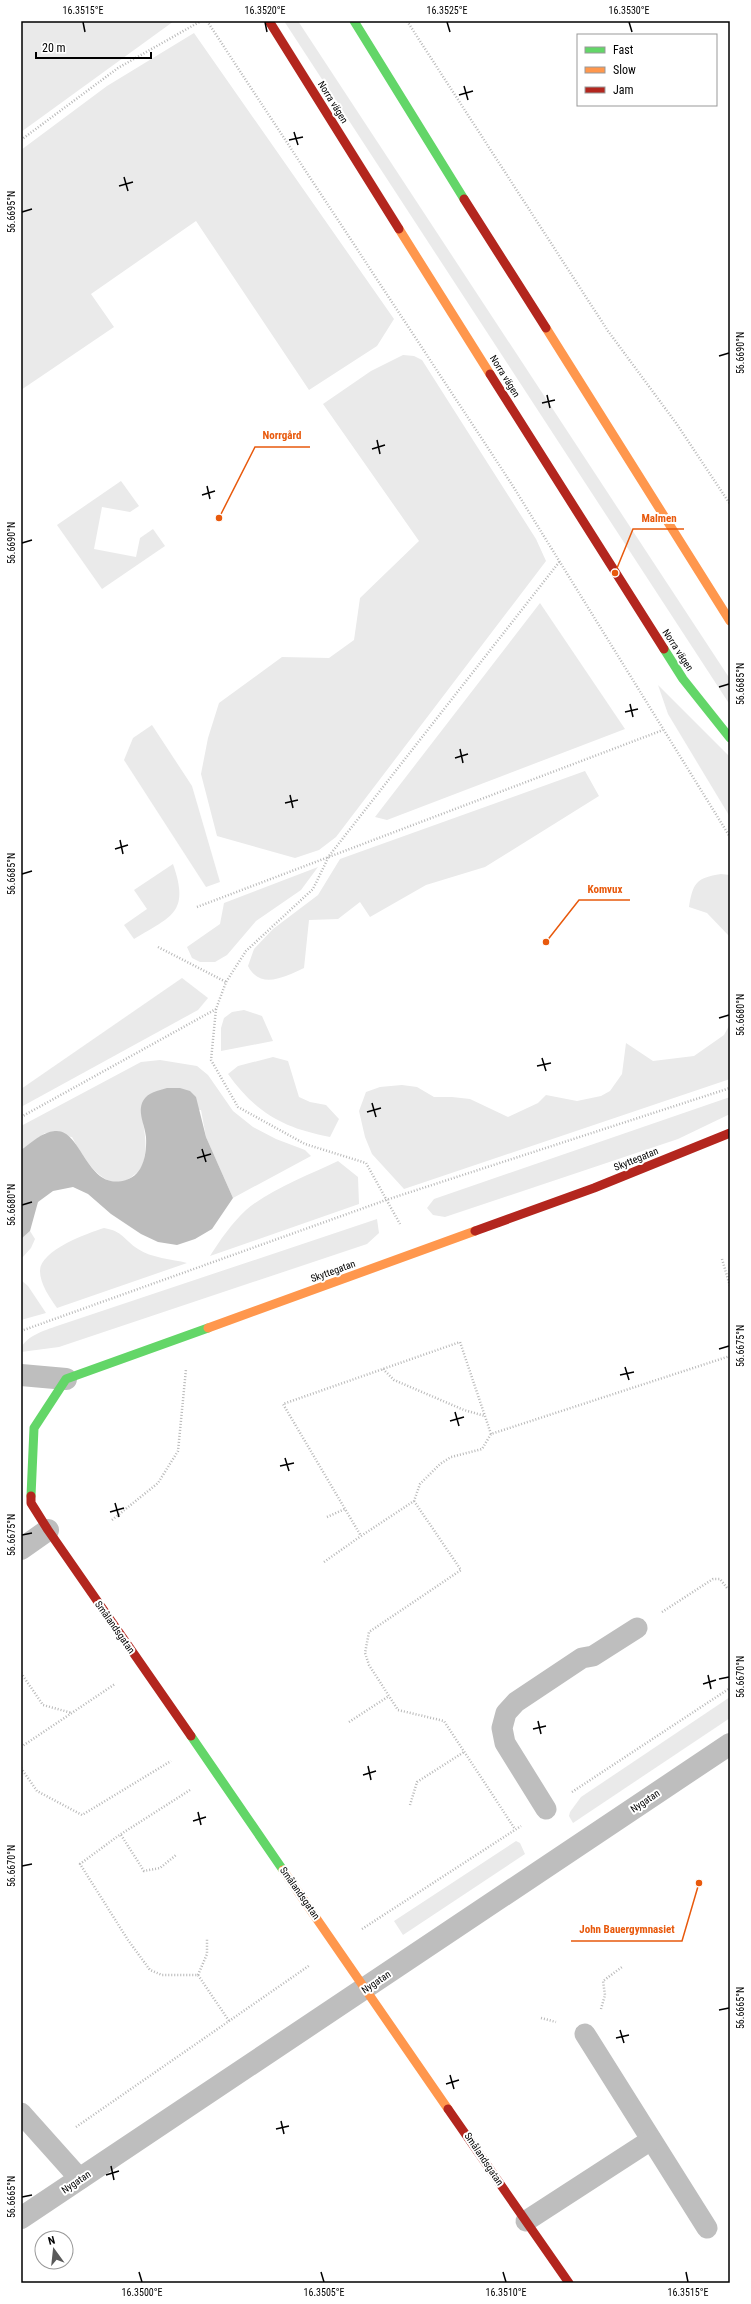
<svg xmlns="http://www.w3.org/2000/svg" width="751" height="2304" font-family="'Roboto Condensed',sans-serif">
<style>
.green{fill:#eaeaea}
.water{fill:#bcbcbc}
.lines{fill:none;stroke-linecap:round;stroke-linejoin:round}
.path{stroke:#b8b8b8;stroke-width:2.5;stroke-dasharray:1 2;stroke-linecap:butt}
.lane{stroke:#bebebe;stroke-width:21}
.street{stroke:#bebebe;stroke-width:22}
.fast{stroke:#63d668;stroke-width:9}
.slow{stroke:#ff974d;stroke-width:9}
.jam{stroke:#b3261e;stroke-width:9}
.ticks{fill:none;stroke:#000;stroke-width:1.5}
.labels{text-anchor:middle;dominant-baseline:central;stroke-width:4;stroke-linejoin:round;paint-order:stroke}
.street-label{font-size:10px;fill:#000;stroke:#fff}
.leader{fill:none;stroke:#e8590c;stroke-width:1.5}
.callout-dot{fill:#e8590c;stroke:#fff;stroke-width:1.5}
.callout-label{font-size:11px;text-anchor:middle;font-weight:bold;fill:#e8590c;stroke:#fff;stroke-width:4;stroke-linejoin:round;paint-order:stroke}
.neatline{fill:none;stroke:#000;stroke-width:1.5}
.ticks-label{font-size:10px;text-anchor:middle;fill:#000}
</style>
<rect width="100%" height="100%" fill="#fff"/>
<!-- green -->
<g class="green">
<path d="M21 21H174L21 132Z"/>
<path d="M284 21H298L730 679V705Z"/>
<path d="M194 33 394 319 377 346 309 390 196 221 91 294 114 327 21 390V150L107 86Z"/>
<path d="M403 355 414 356 422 360 536 539 546 561 336 837 319 850 295 858 217 836 201 774 208 738 219 703 282 657 329 658 354 640 360 598 419 541 323 404 371 371Z"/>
<path d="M121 481 139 506 130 512 102 507 94 549 136 557 140 538 153 529 165 546 102 589 57 525Z"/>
<path d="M540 603 625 729 387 820 375 817Z"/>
<path d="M658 685 730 757V817L668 714Z"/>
<path d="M152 725 192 786 220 882 206 887 124 760 133 738Z"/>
<path d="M585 771 599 796 485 867 426 885 370 917 360 902 338 919 309 920 304 968C285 977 260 990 248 966L254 949 273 929 318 895 340 859Z"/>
<path d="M173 864C190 913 172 916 134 939L124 925 147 909 134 890Z"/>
<path d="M318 867 301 890 256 921 227 955 215 962H200L192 958 187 947 220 924 224 903Z"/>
<path d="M721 874 730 875V937L707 913 689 907C693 883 696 878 721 874Z"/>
<path d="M182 978 208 998 198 1010 21 1107V1089Z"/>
<path d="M244 1010 262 1016 273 1041 221 1051V1028L224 1018 232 1012Z"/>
<path d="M730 1024V1079L404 1189 372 1154 365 1137 359 1111 366 1092 380 1087 402 1085 417 1087 434 1097H452L470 1099 508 1117 538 1103 546 1095 577 1101 601 1096 610 1091 622 1074 626 1043 653 1061 694 1056 724 1035Z"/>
<path d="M273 1057 288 1061 299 1097 310 1102 326 1105 339 1119 330 1137C283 1128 256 1113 228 1074L238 1066Z"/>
<path d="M160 1060 197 1066 208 1075 233 1111 253 1127 276 1139 305 1150 311 1156 233 1198 206 1137 201 1110 141 1108C143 1126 148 1142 144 1160 142 1169 137 1173 130 1178 105 1196 81 1154 72 1137L45 1133 21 1150V1126L141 1062Z"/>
<path d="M730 1097V1114L678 1139 445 1217 433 1215 427 1208 434 1199Z"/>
<path d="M338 1161 358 1177 359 1204 210 1256C220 1240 232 1223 246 1210 269 1190 311 1174 338 1161Z"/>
<path d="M377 1219 379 1233 367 1244 59 1347 21 1352C21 1337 46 1330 57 1326Z"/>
<path d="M104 1228C123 1231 124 1240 138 1249 151 1258 172 1259 187 1263L57 1308C50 1298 40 1284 40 1271 40 1250 88 1233 104 1228Z"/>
<path d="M30 1231 35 1239 31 1248 21 1259V1239Z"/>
<path d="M22 1281 28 1286 46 1313 21 1320Z"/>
<path d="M730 1697V1718L573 1823 569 1816 570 1812 581 1797Z"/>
<path d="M516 1841 520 1843 525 1854 403 1935 394 1921Z"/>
</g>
<!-- water -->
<path class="water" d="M167 1088H180L190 1091 196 1097 206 1137 233 1198 212 1229 195 1239 177 1245 158 1242 141 1234 111 1214 88 1194 73 1187 53 1191 38 1202 30 1231 21 1239V1150C31 1143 42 1132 55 1131 82 1128 86 1192 126 1180 144 1175 147 1152 146 1137 145 1125 137 1112 143 1101 148 1092 158 1091 167 1088Z"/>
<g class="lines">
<!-- path -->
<g class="path">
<path d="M207 21 511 483 730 837"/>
<path d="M407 21 608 331 676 423 730 504"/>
<path d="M21 140 118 68 201 21"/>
<path d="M197 907 663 730"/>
<path d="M158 947 226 982"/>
<path d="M216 1009 211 1060 238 1107 305 1144 366 1163 400 1224"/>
<path d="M21 1117 216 1009 226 982 246 951 313 889 329 856 560 561"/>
<path d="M722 1259 730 1286"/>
<path d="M21 1331 386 1200 730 1088"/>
<path d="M383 1369 394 1380 464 1410 485 1416"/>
<path d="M491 1434 460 1342 283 1404 361 1536 414 1501 420 1484 440 1464 451 1457 482 1449 491 1434 730 1356"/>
<path d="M414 1501 461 1570 369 1632 365 1653 369 1665 398 1710 444 1721 515 1829"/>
<path d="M327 1517 345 1509"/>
<path d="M112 1520 158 1483 178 1451 186 1369"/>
<path d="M324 1562 361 1536"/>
<path d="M662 1612 713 1579H720L727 1588"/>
<path d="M21 1673 43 1705 72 1713"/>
<path d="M349 1722 389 1696"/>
<path d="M21 1747 115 1684"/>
<path d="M21 1768 37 1791 82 1815 171 1761"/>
<path d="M190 1790 118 1836 80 1864 128 1940 150 1970 162 1975H198L229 2021"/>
<path d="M572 1792 730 1688"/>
<path d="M410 1805 417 1782 464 1752"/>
<path d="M121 1835 144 1871 160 1868 176 1855"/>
<path d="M362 1929 521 1826"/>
<path d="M198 1975 207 1954V1939"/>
<path d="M601 2009 605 1995 603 1981 622 1967"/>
<path d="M541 2018 556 2022"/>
<path d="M76 2127 310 1965"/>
</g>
<!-- lane -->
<g class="lane">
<path d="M546 1809 505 1743 502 1728 506 1713 516 1702 582 1658 593 1656 637 1628"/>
<path d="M585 2034 707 2228"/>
<path d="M21 2113 80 2179"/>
<path d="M526 2221 651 2140"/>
</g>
<!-- street -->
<g class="street">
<path d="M21 1375 66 1379"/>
<path d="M21 1549 48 1530"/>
<path d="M21 2218 730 1744"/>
</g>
<!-- fast -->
<g class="fast">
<path d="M354 21 464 199"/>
<path d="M664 649 683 679 730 738"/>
<path d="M31 1496 34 1428 66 1379 208 1328"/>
<path d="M191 1736 283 1870"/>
</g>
<!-- slow -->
<g class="slow">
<path d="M399 229 490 374"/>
<path d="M546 328 730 621"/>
<path d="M208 1328 475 1231"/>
<path d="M283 1870 448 2109"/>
</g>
<!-- jam -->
<g class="jam">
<path d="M269 21 399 229"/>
<path d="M464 199 546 328"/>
<path d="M490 374 664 649"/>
<path d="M475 1231 594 1188 730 1133"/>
<path d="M31 1496V1503L48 1530 191 1736"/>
<path d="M448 2109 569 2283"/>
</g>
</g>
<!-- ticks -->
<path class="ticks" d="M83 22 85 32M265 22 267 32M447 22 450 32M629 22 632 32M464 86 468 100M459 95 473 91M294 132 298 145M289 140 303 137M124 177 128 191M119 186 133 182M22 212 32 209M719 356 729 353M547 395 550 408M542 403 555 400M377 440 380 454M372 449 385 445M207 486 210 499M202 495 215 491M22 543 32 540M719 687 729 684M630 704 633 717M625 712 638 709M460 749 463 763M455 758 468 754M290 795 293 808M285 803 298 800M120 840 123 854M115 849 128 845M22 874 32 871M719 1018 729 1015M542 1058 546 1071M537 1066 551 1063M372 1103 376 1117M367 1112 381 1108M202 1149 206 1162M197 1158 211 1154M22 1205 32 1202M719 1349 729 1346M625 1367 629 1380M620 1375 634 1372M455 1412 459 1426M450 1421 464 1417M285 1458 289 1471M280 1466 294 1463M115 1503 119 1517M110 1512 124 1508M22 1535 32 1533M708 1675 711 1689M719 1679 729 1677M703 1684 716 1680M538 1721 541 1734M533 1729 546 1726M368 1766 371 1780M363 1775 376 1771M198 1812 201 1825M193 1821 206 1817M22 1866 32 1864M719 2010 729 2008M620 2030 624 2043M616 2038 629 2035M450 2075 454 2089M446 2084 459 2080M281 2121 284 2134M276 2129 289 2126M111 2166 114 2180M106 2175 119 2171M22 2197 32 2195M139 2272 142 2282M321 2272 324 2282M503 2272 506 2282M686 2272 688 2282"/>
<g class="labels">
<!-- street labels -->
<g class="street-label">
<text transform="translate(333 102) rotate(58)">Norra vägen</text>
<text transform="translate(505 376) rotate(58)">Norra vägen</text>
<text transform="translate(678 650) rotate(57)">Norra vägen</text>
<text transform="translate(636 1159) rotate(-22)">Skyttegatan</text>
<text transform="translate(333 1271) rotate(-20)">Skyttegatan</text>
<text transform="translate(115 1627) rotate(55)">Smålandsgatan</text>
<text transform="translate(645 1801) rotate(-34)">Nygatan</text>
<text transform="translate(300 1893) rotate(55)">Smålandsgatan</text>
<text transform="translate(376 1982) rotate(-34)">Nygatan</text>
<text transform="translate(484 2159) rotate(56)">Smålandsgatan</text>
<text transform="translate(76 2182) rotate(-34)">Nygatan</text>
</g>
</g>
<!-- callouts -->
<path class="leader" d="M219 518L255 447H310M615 573L633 529H684M546 942L579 900H630M699 1883L682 1941H571"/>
<g class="callout-dot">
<circle cx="219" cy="518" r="4"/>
<circle cx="615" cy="573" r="4"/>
<circle cx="546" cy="942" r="4"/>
<circle cx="699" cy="1883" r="4"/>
</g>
<g class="callout-label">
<text x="282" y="439">Norrgård</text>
<text x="659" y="522">Malmen</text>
<text x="605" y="893">Komvux</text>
<text x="627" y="1933">John Bauergymnasiet</text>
</g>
<!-- border -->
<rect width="751" height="2304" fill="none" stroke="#ffffff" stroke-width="44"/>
<!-- legend -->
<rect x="577" y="34" width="140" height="72" fill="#ffffff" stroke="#999999"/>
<rect x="585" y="47" width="20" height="6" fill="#63d668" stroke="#999999"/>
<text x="613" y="54" font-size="12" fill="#000000">Fast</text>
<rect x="585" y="67" width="20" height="6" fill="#ff974d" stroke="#999999"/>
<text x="613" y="74" font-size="12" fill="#000000">Slow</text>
<rect x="585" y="87" width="20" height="6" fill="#b3261e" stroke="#999999"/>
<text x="613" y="94" font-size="12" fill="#000000">Jam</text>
<!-- north arrow -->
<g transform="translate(54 2250) rotate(345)"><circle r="19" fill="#ffffff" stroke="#999999"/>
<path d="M0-3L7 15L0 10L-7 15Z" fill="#595959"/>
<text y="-6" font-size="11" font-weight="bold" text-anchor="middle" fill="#000000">N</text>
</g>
<!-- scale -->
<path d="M36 52v6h115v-6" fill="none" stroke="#000000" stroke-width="2"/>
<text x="42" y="52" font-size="12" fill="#000000" stroke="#ffffff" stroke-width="3" paint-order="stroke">20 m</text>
<rect x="22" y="22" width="707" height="2260" class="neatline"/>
<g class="ticks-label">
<text x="83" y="14">16.3515°E</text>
<text x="265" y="14">16.3520°E</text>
<text x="447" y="14">16.3525°E</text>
<text x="629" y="14">16.3530°E</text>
<text transform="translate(11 212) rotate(-90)" y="4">56.6695°N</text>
<text transform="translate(740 353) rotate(-90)" y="4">56.6690°N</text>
<text transform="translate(11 543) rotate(-90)" y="4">56.6690°N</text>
<text transform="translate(740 684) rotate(-90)" y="4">56.6685°N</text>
<text transform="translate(11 874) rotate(-90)" y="4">56.6685°N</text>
<text transform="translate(740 1015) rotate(-90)" y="4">56.6680°N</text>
<text transform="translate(11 1205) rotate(-90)" y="4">56.6680°N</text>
<text transform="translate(740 1346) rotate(-90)" y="4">56.6675°N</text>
<text transform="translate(11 1535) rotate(-90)" y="4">56.6675°N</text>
<text transform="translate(740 1677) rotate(-90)" y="4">56.6670°N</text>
<text transform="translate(11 1866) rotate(-90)" y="4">56.6670°N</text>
<text transform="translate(740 2008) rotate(-90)" y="4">56.6665°N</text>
<text transform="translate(11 2197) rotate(-90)" y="4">56.6665°N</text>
<text x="142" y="2296">16.3500°E</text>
<text x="324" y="2296">16.3505°E</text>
<text x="506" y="2296">16.3510°E</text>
<text x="688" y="2296">16.3515°E</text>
</g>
</svg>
